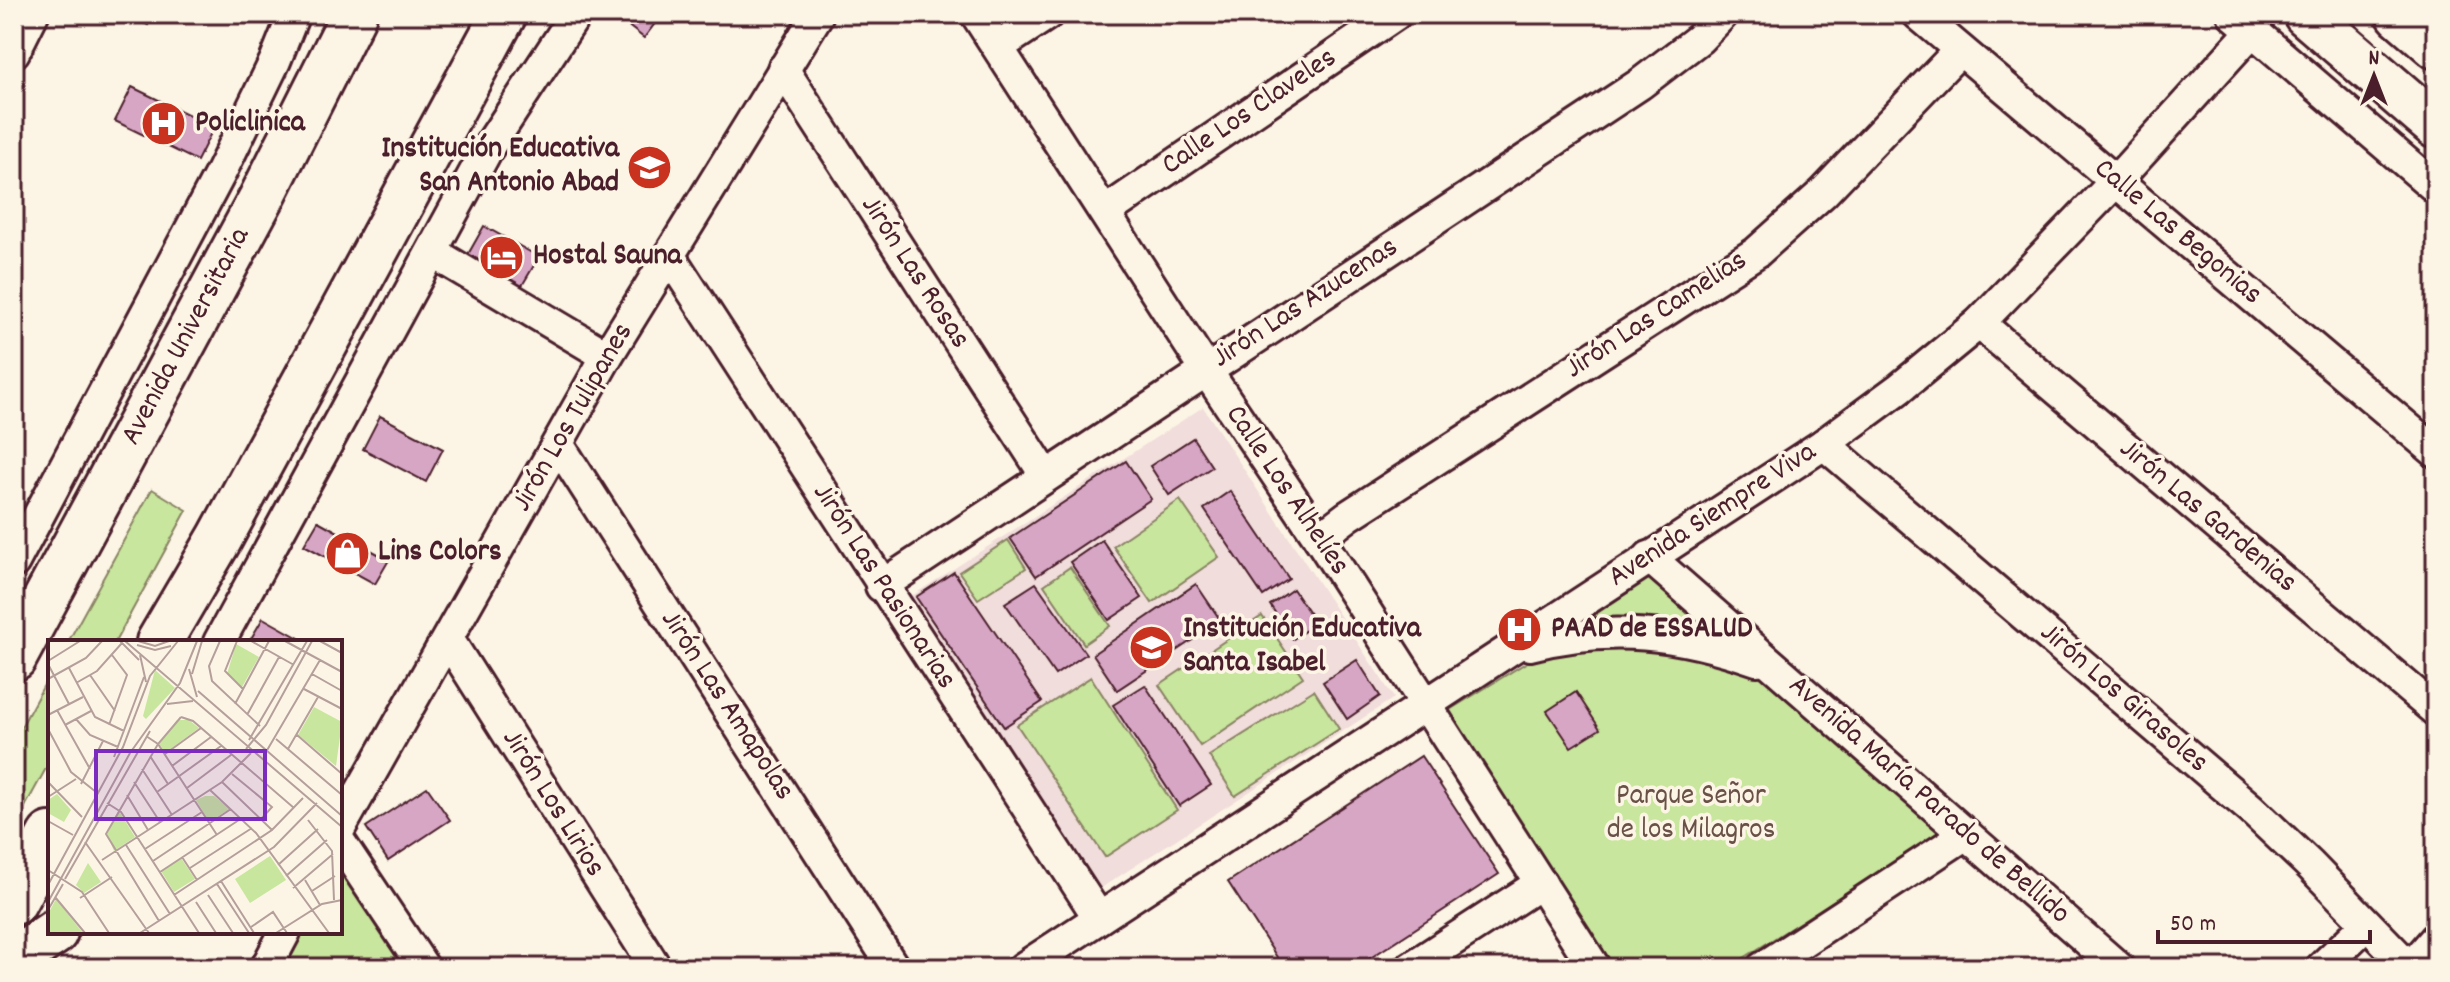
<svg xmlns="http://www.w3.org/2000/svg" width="2450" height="982" font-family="Dekko,sans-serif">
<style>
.built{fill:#f1dddb}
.green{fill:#c8e69d;stroke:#898264;stroke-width:2}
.building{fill:#d7a6c5;stroke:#4a1f2b;stroke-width:2}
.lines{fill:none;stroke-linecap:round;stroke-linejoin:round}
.street-casing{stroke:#4a1f2b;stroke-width:36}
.primary-casing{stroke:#4a1f2b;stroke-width:50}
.street{stroke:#fcf5e5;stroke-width:30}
.primary{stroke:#fcf5e5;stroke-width:44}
.labels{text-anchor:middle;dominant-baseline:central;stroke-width:7;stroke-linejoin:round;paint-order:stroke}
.street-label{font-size:30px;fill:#4a1f2b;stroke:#fcf5e5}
.poi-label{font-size:30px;font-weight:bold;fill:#4a1f2b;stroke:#fcf5e5;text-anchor:start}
.park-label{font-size:30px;fill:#6a5148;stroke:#fcf5e5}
.inset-road{fill:none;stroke:#b59f9b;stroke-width:2}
.view{fill:#7b2cbf;fill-opacity:0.15;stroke:#7b2cbf;stroke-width:4}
.inset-edge{fill:none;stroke:#4a1f2b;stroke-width:4}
</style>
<rect width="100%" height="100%" fill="#fcf5e5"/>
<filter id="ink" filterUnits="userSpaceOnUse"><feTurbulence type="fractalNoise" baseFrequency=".0125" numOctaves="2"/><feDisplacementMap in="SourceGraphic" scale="16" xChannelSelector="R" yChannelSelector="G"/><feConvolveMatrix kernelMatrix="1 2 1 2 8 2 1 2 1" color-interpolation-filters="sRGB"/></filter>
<g filter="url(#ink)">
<!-- built -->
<path class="built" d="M1203 407 1394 698 1101 888 910 597Z"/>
<!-- green -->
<g class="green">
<path d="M152 489 187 510 115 642H68Z"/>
<path d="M1180 500 1219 557 1152 603 1113 546Z"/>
<path d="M1008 540 1026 568 978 599 959 572Z"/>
<path d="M1070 567 1110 626 1084 644 1044 585Z"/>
<path d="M1649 578 1725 640 1579 625Z"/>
<path d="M1262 616 1303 677 1200 746 1159 685Z"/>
<path d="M1623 643 1753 669 1943 831 1728 968H1611L1448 711 1529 661 1555 650Z"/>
<path d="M50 674V761L14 827V740Z"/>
<path d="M1091 677 1177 810 1105 857 1017 725Z"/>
<path d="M1314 690 1339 729 1235 796 1209 756Z"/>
<path d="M340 870 404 968H277L296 932H340Z"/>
</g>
<!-- building -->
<g class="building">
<path d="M122 14H153L148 25Z"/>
<path d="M239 14H258L255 21Z"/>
<path d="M613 14H662L644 38Z"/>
<path d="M132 87 214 127 197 161 115 121Z"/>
<path d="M484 226 539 257 520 289 466 258Z"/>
<path d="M380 416 443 449 426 482 363 449Z"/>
<path d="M1193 438 1212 467 1169 495 1150 466Z"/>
<path d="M1126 461 1151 499 1036 576 1010 538Z"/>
<path d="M1230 491 1289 579 1263 596 1204 509Z"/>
<path d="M318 521 389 560 375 584 304 545Z"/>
<path d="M1102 540 1142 598 1109 620 1070 562Z"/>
<path d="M954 572 1042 702 1004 727 916 597Z"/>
<path d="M1036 583 1086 654 1055 675 1005 603Z"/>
<path d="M1196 584 1221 621 1117 690 1093 654Z"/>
<path d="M1293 589 1316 623 1293 639 1270 605Z"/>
<path d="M263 618 306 642H249Z"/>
<path d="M1357 660 1380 696 1347 719 1323 682Z"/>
<path d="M1145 685 1211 785 1179 806 1113 705Z"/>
<path d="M1576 692 1600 729 1571 747 1547 711Z"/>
<path d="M1421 756 1499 874 1355 968H1284L1228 882Z"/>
<path d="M427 787 450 820 388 861 366 827Z"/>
</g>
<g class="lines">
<defs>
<g id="street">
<path d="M976 14 1206 370 1319 538 1595 968"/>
<path d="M1918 14 2436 452"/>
<path d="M2233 14 2436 188"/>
<path d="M998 47 1048 14"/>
<path d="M14 52 33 14"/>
<path d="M783 69 1046 476"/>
<path d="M1105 212 1396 14"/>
<path d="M432 252 607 356"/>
<path d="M669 255 1099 918"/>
<path d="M1979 323 2436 711"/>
<path d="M558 444 894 968"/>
<path d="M1824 444 2251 809 2310 865 2410 968"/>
<path d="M1319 538 1348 516 1757 252 1823 193 1960 50"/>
<path d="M1649 557 2119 968"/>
<path d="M14 562 221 172 275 61 294 14"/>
<path d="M881 586 1640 84 1699 39 1723 14"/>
<path d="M448 639 656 968"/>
<path d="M219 642 488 148 576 14"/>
<path d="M1530 645C1610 624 1679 633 1757 660"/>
<path d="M340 828 607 356 818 14"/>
<path d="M340 842 424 968"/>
<path d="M266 968 285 932"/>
<path d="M1023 968 1824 444 1900 388 1979 323 2116 181 2252 31"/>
<path d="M1410 968 1541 883"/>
<path d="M1762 968 1966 834"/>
<path d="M2321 968 2367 924"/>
<path d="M2410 968 2436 938"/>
</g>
<g id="primary">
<path d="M2306 14 2436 126"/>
<path d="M2399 14 2436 46"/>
<path d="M159 642 220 538 504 14"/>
<path d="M14 658 261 199 354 14"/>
<path d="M14 902 50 835"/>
<path d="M16 968 27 951 55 932"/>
</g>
</defs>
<!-- street casing -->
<use href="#street" class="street-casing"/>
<!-- primary casing -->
<use href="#primary" class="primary-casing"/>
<!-- street -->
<use href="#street" class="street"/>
<!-- primary -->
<use href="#primary" class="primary"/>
</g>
</g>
<!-- icons -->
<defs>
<symbol id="hospital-disc" viewBox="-11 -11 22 22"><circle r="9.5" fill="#c8321e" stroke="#fcf5e5"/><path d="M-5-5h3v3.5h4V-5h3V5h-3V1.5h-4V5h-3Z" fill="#fff"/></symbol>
<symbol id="school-disc" viewBox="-11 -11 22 22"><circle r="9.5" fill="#c8321e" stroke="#fcf5e5"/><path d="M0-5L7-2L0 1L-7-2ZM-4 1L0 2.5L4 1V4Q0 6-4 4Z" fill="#fff"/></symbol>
<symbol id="hotel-disc" viewBox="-11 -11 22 22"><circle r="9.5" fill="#c8321e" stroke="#fcf5e5"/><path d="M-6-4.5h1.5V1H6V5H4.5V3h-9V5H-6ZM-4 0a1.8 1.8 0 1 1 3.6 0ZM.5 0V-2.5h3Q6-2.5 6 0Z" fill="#fff"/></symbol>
<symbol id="shop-disc" viewBox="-11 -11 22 22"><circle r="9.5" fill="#c8321e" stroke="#fcf5e5"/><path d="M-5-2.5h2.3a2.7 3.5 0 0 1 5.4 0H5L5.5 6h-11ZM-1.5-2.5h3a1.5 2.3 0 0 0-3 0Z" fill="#fff"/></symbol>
</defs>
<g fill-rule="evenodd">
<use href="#hospital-disc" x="138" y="98" width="51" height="51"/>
<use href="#school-disc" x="624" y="142" width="51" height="51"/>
<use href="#hotel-disc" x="476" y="232" width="51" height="51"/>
<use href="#shop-disc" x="322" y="528" width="51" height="51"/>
<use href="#hospital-disc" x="1494" y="604" width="51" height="51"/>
<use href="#school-disc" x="1126" y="622" width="51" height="51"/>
</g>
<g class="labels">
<!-- street labels -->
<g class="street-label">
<text transform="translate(1250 113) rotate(-34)">Calle Los Claveles</text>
<text transform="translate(2177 233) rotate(40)">Calle Las Begonias</text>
<text transform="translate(914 273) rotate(57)">Jirón Las Rosas</text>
<text transform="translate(1306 304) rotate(-33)">Jirón Las Azucenas</text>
<text transform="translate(1657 316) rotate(-33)">Jirón Las Camelias</text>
<text transform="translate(187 337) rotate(-62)">Avenida Universitaria</text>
<text transform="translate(574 418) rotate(-60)">Jirón Los Tulipanes</text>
<text transform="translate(1286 491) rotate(56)">Calle Los Alhelíes</text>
<text transform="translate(1713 516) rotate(-33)">Avenida Siempre Viva</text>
<text transform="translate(2207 517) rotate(40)">Jirón Las Gardenias</text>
<text transform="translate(883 587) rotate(57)">Jirón Las Pasionarias</text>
<text transform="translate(2123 699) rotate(41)">Jirón Los Girasoles</text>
<text transform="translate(726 706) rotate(57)">Jirón Las Amapolas</text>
<text transform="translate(1928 801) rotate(41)">Avenida María Parado de Bellido</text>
<text transform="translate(552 804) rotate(58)">Jirón Los Lirios</text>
</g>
<!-- poi labels -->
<g class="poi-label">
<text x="195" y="124">Policlinica</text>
<text x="619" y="150" text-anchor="end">Institución Educativa<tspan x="619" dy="34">San Antonio Abad</tspan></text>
<text x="533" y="257">Hostal Sauna</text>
<text x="378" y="553">Lins Colors</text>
<text x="1183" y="630">Institución Educativa<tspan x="1183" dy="34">Santa Isabel</tspan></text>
<text x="1551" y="630">PAAD de ESSALUD</text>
</g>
<!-- park labels -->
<g class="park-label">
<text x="1691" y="797">Parque Señor<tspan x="1691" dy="34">de los Milagros</tspan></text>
</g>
</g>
<!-- overview -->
<g transform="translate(48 640)">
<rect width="294" height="294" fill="#fcf5e5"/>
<path d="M188 4 211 17 194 47 179 34ZM107 30 127 48 98 79 95 76ZM266 67 294 82 288 126 250 95ZM129 80H141L151 88 117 113 111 104ZM9 154 23 170 16 182 0 173V160ZM157 156H166L182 169 161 182 148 160ZM71 171 87 197 66 211 59 194ZM222 216 238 240 202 263 187 239ZM133 218 147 239 126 252 113 231ZM40 223 53 242 36 253 28 245ZM8 259 35 293H0V274Z" fill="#c8e69d"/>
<path class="inset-road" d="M72 1 91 20M77 1 294 187M90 1 107 6 121 1M172 1 161 26 164 41 212 86M189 1 177 31 195 49M203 1 246 25M237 1 294 32M272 1 294 13M89 5 107 10 123 6M92 15 98 42M0 21 32 1M0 24 21 64M21 28 47 77 76 91M141 29 149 57M144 34 154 1M264 34 294 51M42 35 67 71M0 39 38 18 54 1M28 43 49 31 74 3M256 49 294 69M150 51 294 176M119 64 145 61M187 64 221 1M9 70 42 129M0 75 35 57M199 75 231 17M133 77 145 81 246 168M28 79 42 95 70 107M17 85 43 71M61 85 79 35 64 15M0 89 23 132 48 152M249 95 294 134M98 96 110 104 169 195M228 99 294 155M201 100 259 1M198 109 218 85 264 1M240 109 270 57M218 112 272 20M117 114 153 88M102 116 120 144M66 117 96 37M124 126 163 97M94 129 124 175M184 134 224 167 214 178M0 142 34 177M86 142 112 182M174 142 224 190M33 144 55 101M139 148 183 115M162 150 208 193 281 293M109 152 173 106M79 155 100 190M0 157 28 139M59 163 73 172 151 293M260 180 284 211 286 260M0 181 25 195M37 202 101 293M78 205 122 274M97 209 154 172M134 217 149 240M54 220 174 142 203 113M105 221 183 169M230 225 270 189M142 228 204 188M0 230 34 252 61 293M112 232 194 178M238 236 279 200M17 239 102 91M257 240 272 265M173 241 206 293M169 244 201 293M0 245 75 107 102 36 130 1M245 248 285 214M264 251 287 236M126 255 224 190 255 158M160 255 185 293M7 257 37 293M32 258 64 237M0 262 82 113 132 43 149 1M148 262 168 293M0 270 15 244M111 281 58 194 110 104 133 77M203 287 225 272 239 293M92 293 226 207 269 163M228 293 274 264 294 260"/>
<path class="view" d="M48 111H217V179H48Z"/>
<rect width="294" height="294" class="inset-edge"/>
</g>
<!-- margin -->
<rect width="2450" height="982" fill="none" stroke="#fcf5e5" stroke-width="48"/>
<rect x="24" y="24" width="2402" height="934" fill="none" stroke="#4a1f2b" stroke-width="3" filter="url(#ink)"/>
<!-- north arrow -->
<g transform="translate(2374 76)" stroke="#fcf5e5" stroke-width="6" paint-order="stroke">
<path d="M0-6L14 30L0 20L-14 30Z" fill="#4a1f2b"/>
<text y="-12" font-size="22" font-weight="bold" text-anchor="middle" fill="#4a1f2b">N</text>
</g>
<!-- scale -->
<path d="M2158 930v12h212v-12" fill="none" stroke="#4a1f2b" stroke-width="4"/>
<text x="2170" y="930" font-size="24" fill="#4a1f2b" stroke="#fcf5e5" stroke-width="6" paint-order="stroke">50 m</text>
</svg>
